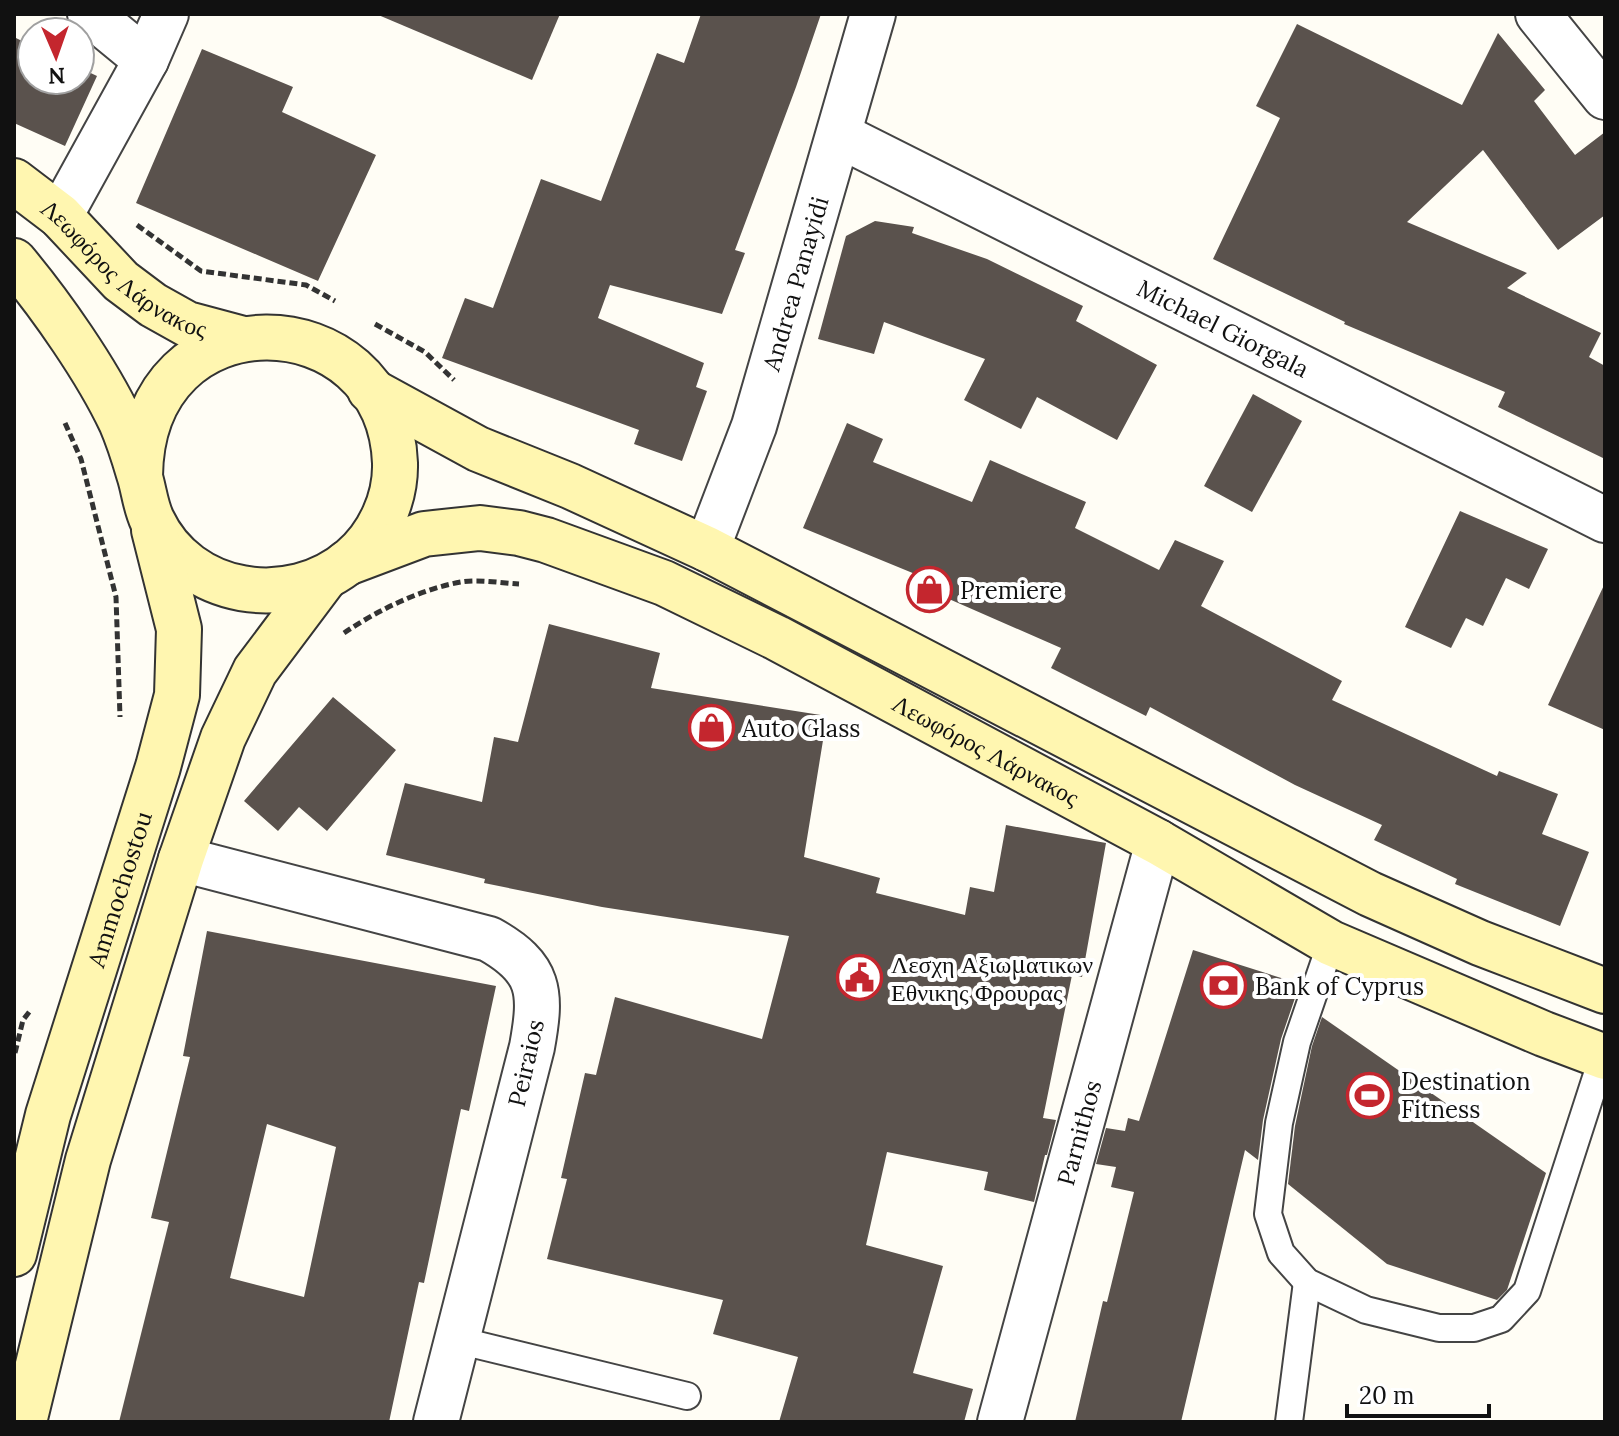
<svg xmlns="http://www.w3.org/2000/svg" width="1619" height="1436" font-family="Lora,serif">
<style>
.building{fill:#5a524d;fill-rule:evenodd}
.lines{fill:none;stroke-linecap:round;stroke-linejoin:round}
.service-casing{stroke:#444;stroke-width:30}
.minor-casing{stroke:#444;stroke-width:48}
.secondary-casing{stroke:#333;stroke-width:48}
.path{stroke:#333;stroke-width:5;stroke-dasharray:8 4;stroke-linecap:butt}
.service{stroke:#fff;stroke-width:26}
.minor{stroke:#fff;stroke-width:44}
.secondary{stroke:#fff6b0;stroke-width:44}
.labels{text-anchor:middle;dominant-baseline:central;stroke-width:8;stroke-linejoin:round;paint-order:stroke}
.street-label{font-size:24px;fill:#111;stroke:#fff}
.poi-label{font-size:24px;fill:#111;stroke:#fff;text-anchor:start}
</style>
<rect width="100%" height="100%" fill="#fffdf5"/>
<!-- building -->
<g class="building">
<path d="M376 14H560L532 80Z"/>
<path d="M701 14H821L796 87 735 250 745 253 722 314 610 285 598 318 704 363 696 387 707 391 682 461 634 444 639 430 442 358 465 298 493 308 541 179 601 201 657 53 684 63Z"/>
<path d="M1297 24 1462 105 1498 33 1545 90 1534 101 1575 155 1605 132V215L1558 250 1483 150 1407 222 1527 273 1507 288 1601 333 1589 357 1605 366V459L1498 407 1505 392 1344 324 1345 322 1213 259 1280 118 1256 106Z"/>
<path d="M14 37 32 46V80H80V68L97 76 65 146 14 123Z"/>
<path d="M202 49 293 87 282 112 376 155 318 281 136 203Z"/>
<path d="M875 221 914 227 912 233 987 259 1083 306 1076 321 1157 365 1117 440 1037 397 1021 429 964 400 985 359 884 322 874 354 818 339 846 236Z"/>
<path d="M1253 394 1302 421 1252 512 1204 486Z"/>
<path d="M847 423 883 439 873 462 972 502 990 460 1086 502 1075 528 1159 570 1175 540 1224 561 1201 606 1342 681 1332 700 1497 776 1499 771 1558 794 1542 834 1589 852 1560 926 1455 884 1457 879 1374 840 1382 825 1295 785 1150 707 1146 716 1051 668 1061 648 933 592 937 583 803 528Z"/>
<path d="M1460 511 1548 549 1529 589 1506 578 1483 626 1466 618 1451 648 1405 627Z"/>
<path d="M1605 583V730L1548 705Z"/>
<path d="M549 624 660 653 651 688 827 716 804 857 880 878 876 893 965 915 970 887 994 892 1006 825 1106 843 1082 977 1072 975 1043 1118 1056 1120 1047 1155H1045L1034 1202 984 1190 988 1172 887 1152 866 1245 943 1266 913 1373 973 1389 964 1422H779L798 1357 713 1334 723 1300 547 1259 567 1179 561 1178 585 1073 596 1075 615 997 762 1039 789 936 602 907 484 883 485 879 386 855 405 783 482 802 494 737 518 742Z"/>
<path d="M333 697 396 750 327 831 299 807 278 831 244 801Z"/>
<path d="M207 931 496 986 469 1111 461 1109 424 1283 419 1282 389 1422H119L169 1222 151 1218 190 1057 183 1056ZM267 1124 336 1147 304 1297 230 1278Z"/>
<path d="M1193 950 1294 982 1290 994 1295 998 1281 1039 1263 1120 1258 1160 1245 1150 1181 1422H1075L1103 1301 1107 1302 1134 1192 1111 1187 1116 1167 1096 1164 1106 1128 1125 1131 1128 1118 1139 1121Z"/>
<path d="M1322 1017 1546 1173 1507 1290 1497 1300 1387 1264 1288 1184 1295 1126 1312 1046Z"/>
</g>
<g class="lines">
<defs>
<g id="service">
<path d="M1331 943 1297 1042 1279 1123 1268 1214 1281 1253 1307 1282 1366 1310 1439 1328H1474L1501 1319 1527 1291 1603 1056"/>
<path d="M457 1340 687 1396"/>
<path d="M1289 1422 1307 1282"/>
</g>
<g id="minor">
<path d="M90 14 146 60"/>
<path d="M1538 14 1605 97"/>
<path id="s1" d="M839 135 1605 520"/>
<path d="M60 216 146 60 166 14"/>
<path id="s2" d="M707 549 754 426 873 14"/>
<path d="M181 859 489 939C541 968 542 992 532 1047L436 1422"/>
<path id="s3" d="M1000 1422 1158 842"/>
</g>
<g id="secondary">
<path id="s4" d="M14 181 60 216 121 281 153 305 187 324 243 339"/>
<path d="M14 261C51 305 97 371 121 422 128 438 134 457 139 474 144 489 145 505 152 520 188 597 290 612 352 559 379 536 396 499 395 463 389 298 142 289 140 476"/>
<path d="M370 390 478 449 570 486 707 549 1370 894 1480 943 1605 991"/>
<path id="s5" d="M347 563 424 534 480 528 519 533 546 540 664 583 777 638 1158 842 1331 943 1544 1034 1605 1057"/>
<path id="s6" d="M14 1254 48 1115 158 767 177 695 179 629 154 530"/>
<path d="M24 1422 88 1160 181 859 223 738 255 671 324 579"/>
</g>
</defs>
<!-- service casing -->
<use href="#service" class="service-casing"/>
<!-- minor casing -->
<use href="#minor" class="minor-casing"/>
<!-- secondary casing -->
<use href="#secondary" class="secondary-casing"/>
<!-- path -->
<g class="path">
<path d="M137 225 201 271 306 285 335 301"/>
<path d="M375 324 425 352 454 380"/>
<path d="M65 423 81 459 116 597 120 717"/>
<path d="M344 633C378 610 421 589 461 582 479 579 501 583 519 584"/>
<path d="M15 1053 23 1020 30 1011"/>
</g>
<!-- service -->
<use href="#service" class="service"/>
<!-- minor -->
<use href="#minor" class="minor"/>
<!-- secondary -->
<use href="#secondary" class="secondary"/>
</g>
<!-- icons -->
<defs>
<symbol id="shop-ring" viewBox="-11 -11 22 22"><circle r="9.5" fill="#fff" stroke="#c4262e" stroke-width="1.5"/><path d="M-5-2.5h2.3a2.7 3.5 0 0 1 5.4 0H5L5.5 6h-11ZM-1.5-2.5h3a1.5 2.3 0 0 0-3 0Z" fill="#c4262e"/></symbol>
<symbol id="civic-ring" viewBox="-11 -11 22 22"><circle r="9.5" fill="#fff" stroke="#c4262e" stroke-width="1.5"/><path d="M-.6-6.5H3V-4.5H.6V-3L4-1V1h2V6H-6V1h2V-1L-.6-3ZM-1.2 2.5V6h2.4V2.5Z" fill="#c4262e"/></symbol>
<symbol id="bank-ring" viewBox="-11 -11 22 22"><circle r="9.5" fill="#fff" stroke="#c4262e" stroke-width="1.5"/><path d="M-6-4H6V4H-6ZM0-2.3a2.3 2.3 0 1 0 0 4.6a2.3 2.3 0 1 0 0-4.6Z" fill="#c4262e"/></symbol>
<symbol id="stadium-ring" viewBox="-11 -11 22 22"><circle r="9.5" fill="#fff" stroke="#c4262e" stroke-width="1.5"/><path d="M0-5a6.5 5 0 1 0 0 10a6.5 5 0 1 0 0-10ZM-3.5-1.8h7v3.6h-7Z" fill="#c4262e"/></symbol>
</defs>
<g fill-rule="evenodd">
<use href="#shop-ring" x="904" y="564" width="51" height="51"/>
<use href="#shop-ring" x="686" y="702" width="51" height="51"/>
<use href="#civic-ring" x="834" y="952" width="51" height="51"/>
<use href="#bank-ring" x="1198" y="960" width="51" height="51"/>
<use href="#stadium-ring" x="1344" y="1070" width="51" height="51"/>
</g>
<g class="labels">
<!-- street labels -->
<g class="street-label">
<text stroke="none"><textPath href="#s4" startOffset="142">Λεωφόρος Λάρνακος</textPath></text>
<text stroke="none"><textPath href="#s2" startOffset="280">Andrea Panayidi</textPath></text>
<text stroke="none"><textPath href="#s1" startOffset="430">Michael Giorgala</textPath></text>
<text stroke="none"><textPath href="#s5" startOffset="694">Λεωφόρος Λάρνακος</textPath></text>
<text stroke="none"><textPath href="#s6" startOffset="380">Ammochostou</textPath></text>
<text transform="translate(526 1063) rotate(-77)">Peiraios</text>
<text stroke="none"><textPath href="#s3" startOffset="300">Parnithos</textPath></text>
</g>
<!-- poi labels -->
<g class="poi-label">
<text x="960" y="590">Premiere</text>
<text x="742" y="728">Auto Glass</text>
<text x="891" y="964">Λεσχη Αξιωματικων<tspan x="891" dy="28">Εθνικης Φρουρας</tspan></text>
<text x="1255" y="986">Bank of Cyprus</text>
<text x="1401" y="1081">Destination<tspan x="1401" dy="28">Fitness</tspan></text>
</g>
</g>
<!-- border -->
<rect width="1619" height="1436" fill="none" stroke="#111111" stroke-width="32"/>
<!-- north arrow -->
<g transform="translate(56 56) rotate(178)"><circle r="38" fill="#ffffff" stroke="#a0a0a0" stroke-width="2"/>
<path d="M0-6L14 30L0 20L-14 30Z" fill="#c4262e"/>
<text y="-12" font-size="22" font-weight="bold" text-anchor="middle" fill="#111111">N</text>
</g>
<!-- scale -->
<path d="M1347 1404v12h142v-12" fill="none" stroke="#111111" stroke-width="4"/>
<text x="1359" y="1404" font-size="24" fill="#111111" stroke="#ffffff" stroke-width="6" paint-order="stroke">20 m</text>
</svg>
